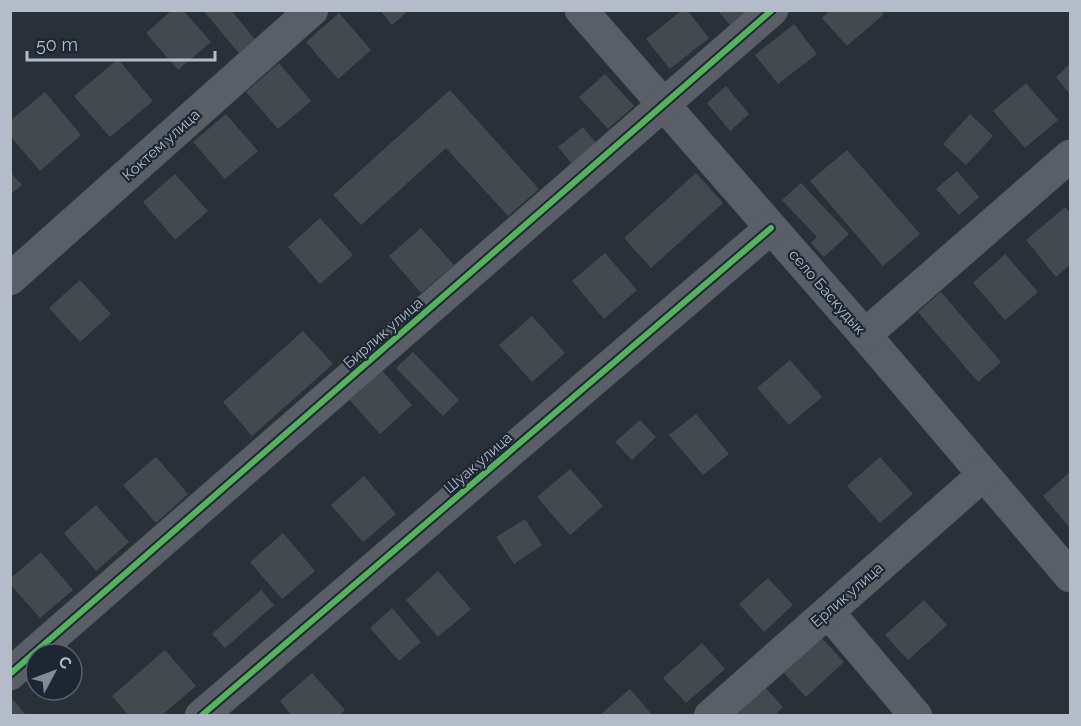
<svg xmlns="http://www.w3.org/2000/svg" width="1081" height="726" font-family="Raleway,sans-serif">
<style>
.building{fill:#444950}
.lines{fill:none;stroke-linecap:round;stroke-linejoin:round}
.minor-casing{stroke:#484c53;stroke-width:33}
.minor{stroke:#5a5e66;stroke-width:32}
.cycleway-casing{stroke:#1d2633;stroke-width:10}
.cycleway{stroke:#56b35d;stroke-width:6}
.labels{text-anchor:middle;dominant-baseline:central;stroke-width:4.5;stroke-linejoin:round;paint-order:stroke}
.street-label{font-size:15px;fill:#b4bcc9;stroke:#1d2633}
</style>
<rect width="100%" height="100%" fill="#2a3038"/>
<!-- building -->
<g class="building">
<path d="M172 10H183L211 42 178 70 146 33Z"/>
<path d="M203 10H231L258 43 242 57Z"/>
<path d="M380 10H409L392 25Z"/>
<path d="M682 10H687L709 38 670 69 646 39Z"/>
<path d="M717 10H748L730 25Z"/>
<path d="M830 10H881L884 14 847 46 822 18Z"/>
<path d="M339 13 371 50 338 79 306 42Z"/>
<path d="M794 24 817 54 778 84 755 55Z"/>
<path d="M118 59 153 101 110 137 74 96Z"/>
<path d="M279 63 311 101 278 129 246 92Z"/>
<path d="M1070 64V94L1056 77Z"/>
<path d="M605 74 634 106 608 129 579 97Z"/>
<path d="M1026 83 1058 120 1025 148 993 111Z"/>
<path d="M726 86 749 114 730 131 707 103Z"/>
<path d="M450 90 539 189 508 216 446 148 361 225 333 195Z"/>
<path d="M45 92 81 135 40 171 10 136V121Z"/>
<path d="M226 114 258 151 225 179 193 142Z"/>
<path d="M970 114 993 136 966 165 943 144Z"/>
<path d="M583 127 602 150 577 170 558 147Z"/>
<path d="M847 150 920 234 883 266 810 181Z"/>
<path d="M957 171 979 197 959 215 936 189Z"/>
<path d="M10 172 22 185 10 195Z"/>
<path d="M696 173 723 203 651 268 624 238Z"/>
<path d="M175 174 208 211 175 240 143 202Z"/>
<path d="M801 183 849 234 824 257 811 243 817 237 782 200Z"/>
<path d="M1065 207 1070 213V265L1056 277 1026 240Z"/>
<path d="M320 218 353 255 320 284 288 247Z"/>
<path d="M421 228 454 265 421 293 389 256Z"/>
<path d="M605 253 637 290 604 319 572 281Z"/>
<path d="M1005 254 1038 292 1005 320 973 283Z"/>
<path d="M80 280 111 314 80 342 49 308Z"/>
<path d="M941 292 1001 362 978 382 918 312Z"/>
<path d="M532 316 565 353 532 382 499 345Z"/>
<path d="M303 331 333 364 252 436 223 402Z"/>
<path d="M413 352 459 400 443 416 396 368Z"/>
<path d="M790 360 822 397 789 425 757 388Z"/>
<path d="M380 368 412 405 380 434 347 397Z"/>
<path d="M696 414 729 454 703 475 669 435Z"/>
<path d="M640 420 656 437 632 460 615 442Z"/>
<path d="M156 457 188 494 156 523 123 485Z"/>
<path d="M880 457 913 494 880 523 847 486Z"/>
<path d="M570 469 603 506 570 535 537 497Z"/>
<path d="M1070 472V528L1043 496Z"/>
<path d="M364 476 396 514 363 542 331 505Z"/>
<path d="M96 505 129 542 96 571 64 533Z"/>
<path d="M525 519 542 545 514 564 496 537Z"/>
<path d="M283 533 315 571 282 599 250 562Z"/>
<path d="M41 552 73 590 40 618 10 584V579Z"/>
<path d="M438 571 471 609 438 637 406 600Z"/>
<path d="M768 578 793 605 764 632 739 604Z"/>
<path d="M261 590 274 605 225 648 212 634Z"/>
<path d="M924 600 947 625 908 660 885 635Z"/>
<path d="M392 608 421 642 399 661 370 628Z"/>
<path d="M821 637 844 662 806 697 783 672Z"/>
<path d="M702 643 725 669 686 703 663 678Z"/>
<path d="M165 650 196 686 161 716H129L112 696Z"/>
<path d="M312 673 345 710 339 716H292L280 701Z"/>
<path d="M760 682 783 707 774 716H723Z"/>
<path d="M630 689 653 716H599Z"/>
<path d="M10 696 27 716H10Z"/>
</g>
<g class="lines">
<defs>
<g id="minor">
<path d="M581 10 865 335 1070 576"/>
<path d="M10 279 312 10"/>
<path d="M865 335 1070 156"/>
<path d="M828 612 916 716"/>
<path d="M10 674 772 10"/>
<path d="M201 716 771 228"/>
<path d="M710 716 983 475"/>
</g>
</defs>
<!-- minor casing -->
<use href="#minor" class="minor-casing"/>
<!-- minor -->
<use href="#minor" class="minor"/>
<defs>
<g id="cycleway">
<path d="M10 674 772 10"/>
<path d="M201 716 771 228"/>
</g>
</defs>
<!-- cycleway casing -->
<use href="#cycleway" class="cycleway-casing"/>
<!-- cycleway -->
<use href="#cycleway" class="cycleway"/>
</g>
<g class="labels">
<!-- street labels -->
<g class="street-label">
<text transform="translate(161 145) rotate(-42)">Коктем улица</text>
<text transform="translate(827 292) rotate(49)">село Баскудык</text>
<text transform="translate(383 333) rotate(-41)">Бирлик улица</text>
<text transform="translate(478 463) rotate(-41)">Шуак улица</text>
<text transform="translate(847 595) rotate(-41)">Ерлик улица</text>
</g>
</g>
<!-- border -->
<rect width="1081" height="726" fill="none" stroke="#b4bcc9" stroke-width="24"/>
<!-- north arrow -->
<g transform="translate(54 672) rotate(49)"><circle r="28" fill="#1d2633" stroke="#59626f" stroke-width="1.5"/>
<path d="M0-4.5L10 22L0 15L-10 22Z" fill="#848b96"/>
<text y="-9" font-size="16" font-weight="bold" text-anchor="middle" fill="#b4bcc9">С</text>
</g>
<!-- scale -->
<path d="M27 51v9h188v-9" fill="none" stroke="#b4bcc9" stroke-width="3"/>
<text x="36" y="51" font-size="18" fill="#b4bcc9" stroke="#1d2633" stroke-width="4.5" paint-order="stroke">50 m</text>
</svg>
